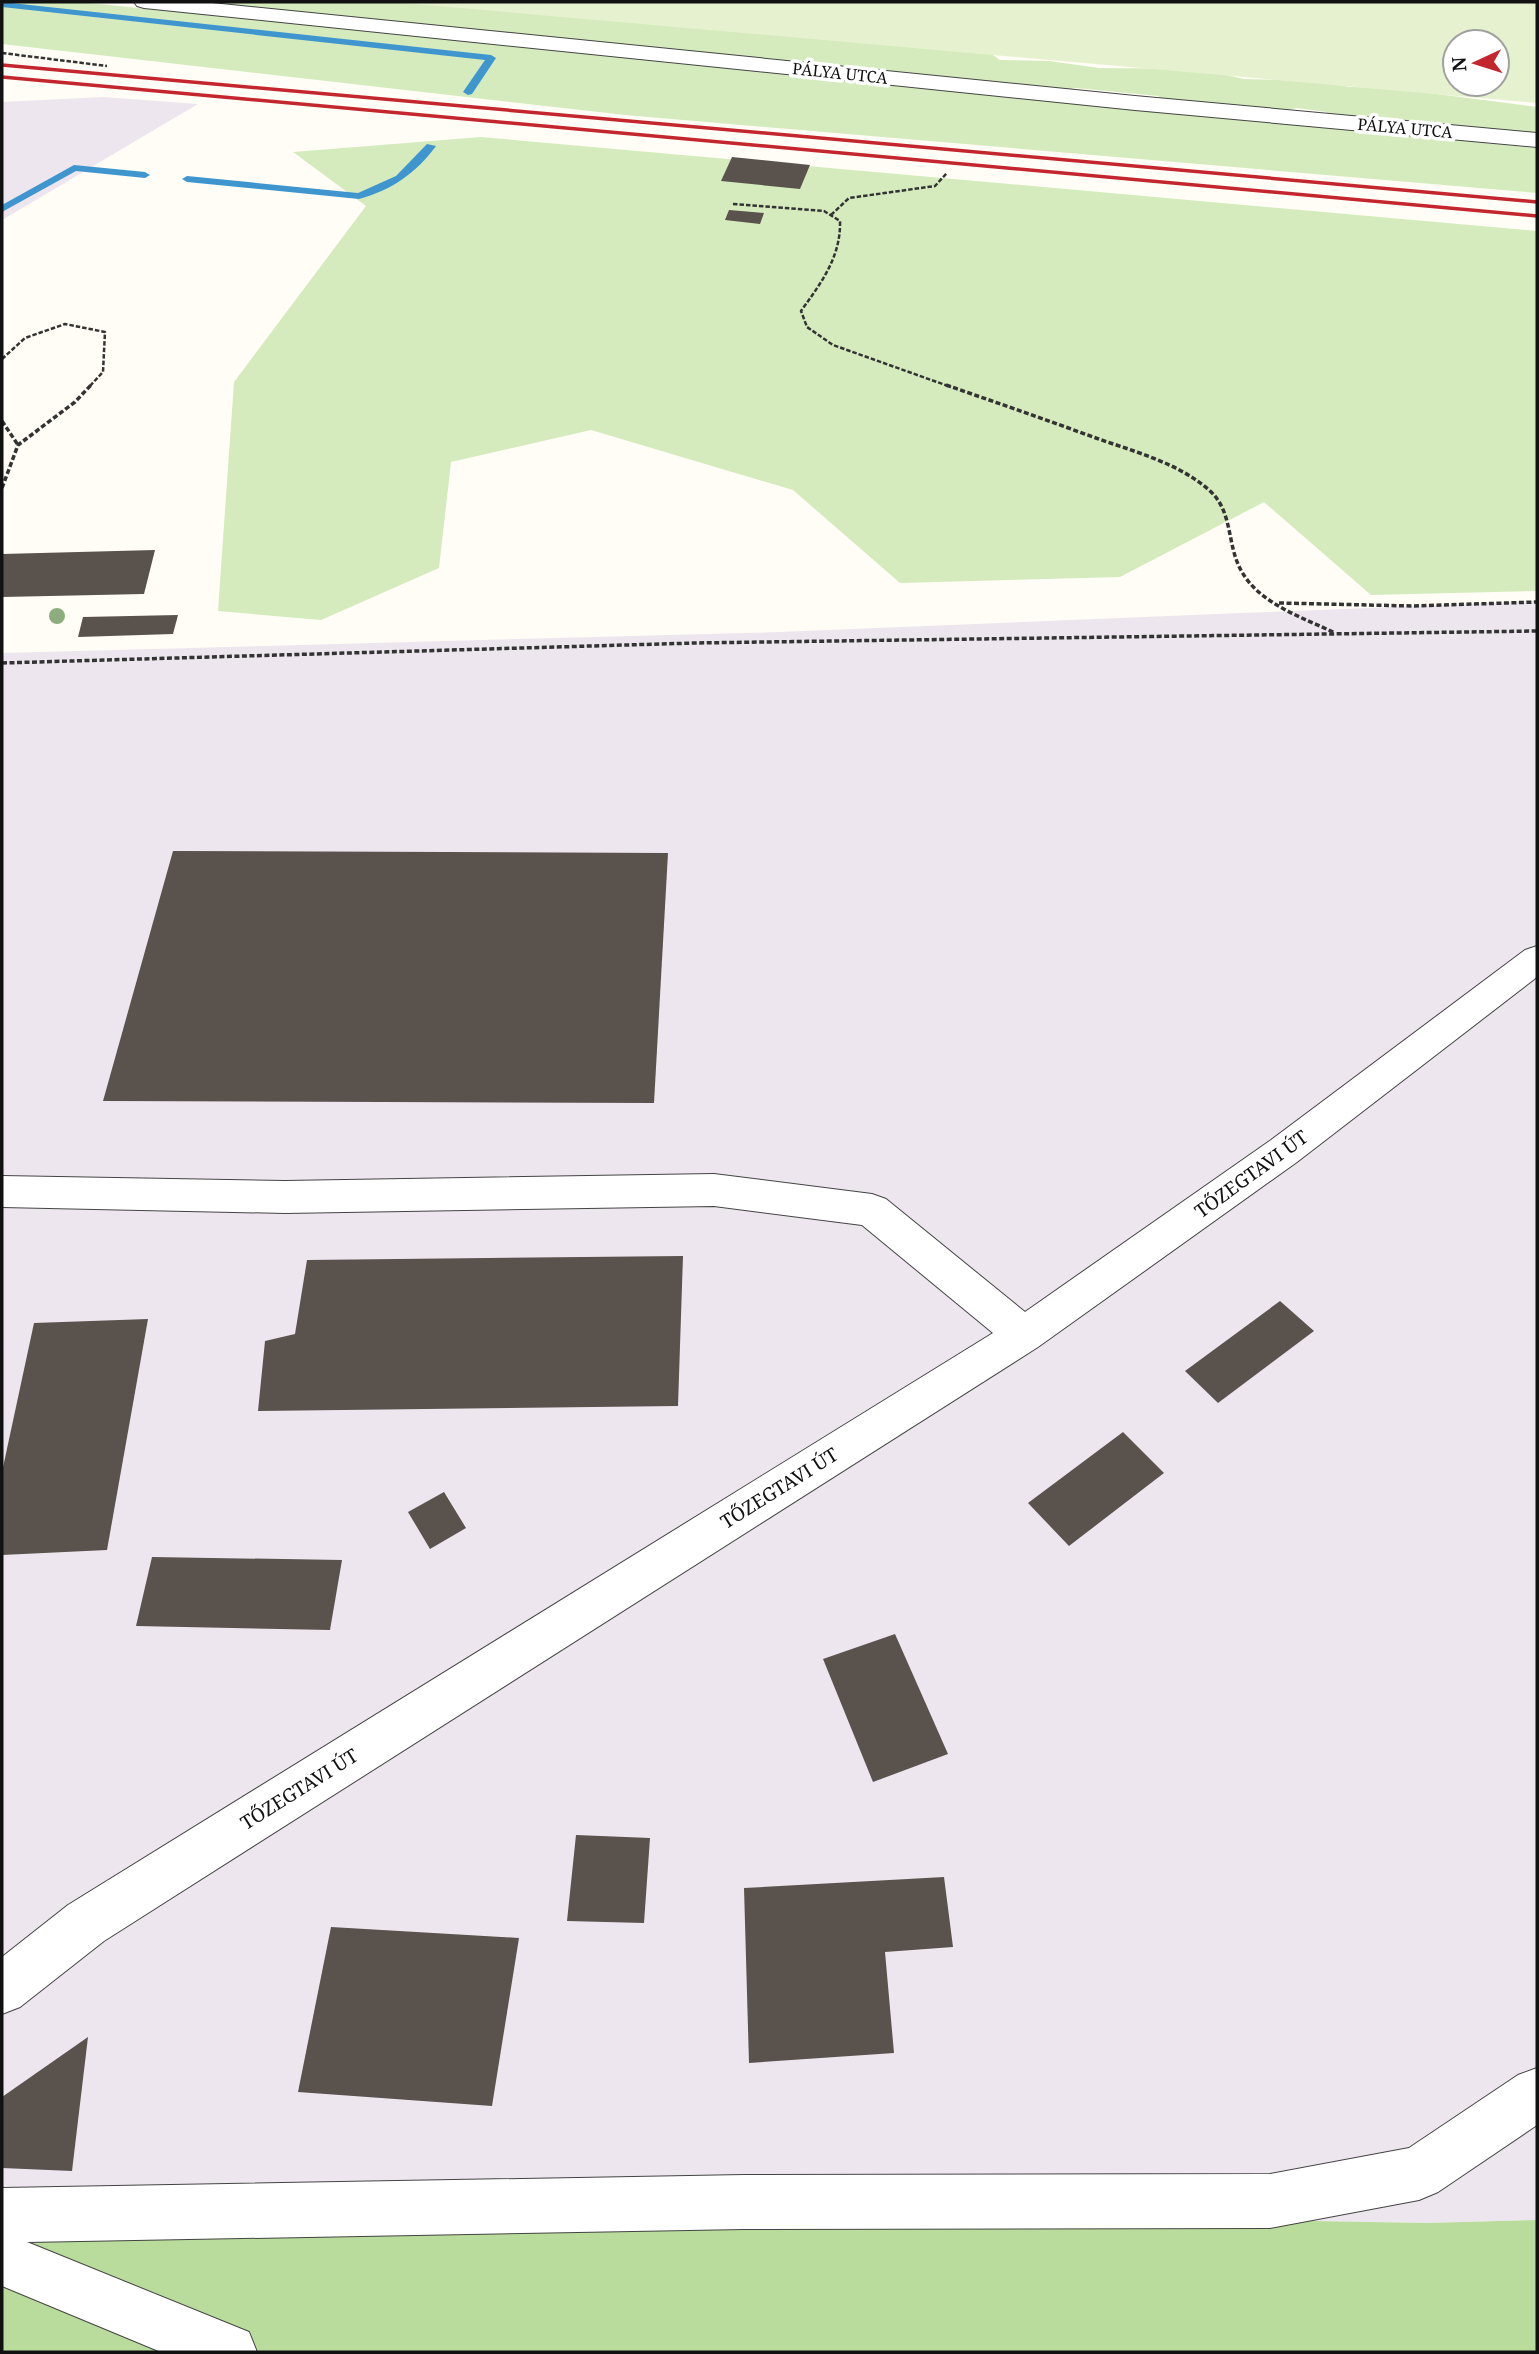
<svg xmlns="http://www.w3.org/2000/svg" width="1539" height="2354" font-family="'Noto Serif',serif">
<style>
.industrial{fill:#eee6ef}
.green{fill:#d5ebbd}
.forest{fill:#b9dc9c}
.pitch{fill:#e6f2cf;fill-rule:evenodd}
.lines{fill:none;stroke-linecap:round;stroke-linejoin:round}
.stream{fill:#3f96cf;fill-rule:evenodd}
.building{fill:#5a524d}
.minor-casing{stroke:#444;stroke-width:2}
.path-far1{stroke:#333;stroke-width:2.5;stroke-dasharray:4.5 2;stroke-linecap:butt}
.path{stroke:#333;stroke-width:3.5;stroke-dasharray:5 2.5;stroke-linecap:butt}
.minor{fill:#fff;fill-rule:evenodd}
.rail{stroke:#c4262e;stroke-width:3.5}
.tree{fill:#8dad7f}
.labels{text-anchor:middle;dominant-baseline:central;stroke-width:7;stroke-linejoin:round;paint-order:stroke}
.far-street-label{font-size:16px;fill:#111;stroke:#fff}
.street-label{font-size:19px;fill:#111;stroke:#fff}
</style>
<rect width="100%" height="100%" fill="#fffdf5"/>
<!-- industrial -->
<g class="industrial">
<path d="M103 97 198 104 2 220V102Z"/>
<path d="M1537 601V2220L1427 2223 1071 2217 2 2232V653L779 632Z"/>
</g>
<!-- green -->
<g class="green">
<path d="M2 2H79L1003 95 705 52 680 58 244 11 232 4 202 2H540L892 37 951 51 965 44 984 49 1000 60 1049 61 1099 68 1200 69 1244 79 1321 81 1349 87 1390 88 1537 107V135L1528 138 1325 124 1327 112 1297 108 1258 116 1170 104 1158 96 1076 88 1025 97 1537 148V193L625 115 2 44Z"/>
<path d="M481 137 1537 231V591L1371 595 1264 502 1120 577 900 583 793 490 591 430 451 462 439 568 321 620 218 611 234 382 366 206 293 152Z"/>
</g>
<!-- forest -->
<path class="forest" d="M1071 2217 1427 2223 1537 2220V2352H2V2232Z"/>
<!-- pitch -->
<path class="pitch" d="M393 2H1537V103ZM1455 42H1497V84H1455Z"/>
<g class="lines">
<!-- stream -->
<g class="stream">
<path d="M2 2 491 55 496 58 472 94 468 95 463 92 485 60 2 7Z"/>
<path d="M427 144 436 146C416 173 392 190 359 199L187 182 182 179 187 176 358 193 396 176Z"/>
<path d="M74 165 145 172 150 175 145 178 76 171 2 212V205Z"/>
</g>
</g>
<!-- building -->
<g class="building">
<path d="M732 157 810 165 800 189 721 181Z"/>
<path d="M729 210 764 213 760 224 725 220Z"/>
<path d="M155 550 144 594 2 597V554Z"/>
<path d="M178 615 173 634 78 637 83 617Z"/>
<path d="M173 851 668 853 654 1103 103 1101Z"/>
<path d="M683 1256 678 1406 258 1411 265 1341 295 1334 307 1260Z"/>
<path d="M1280 1301 1314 1331 1218 1403 1185 1371Z"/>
<path d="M148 1319 107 1550 2 1555V1472L34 1323Z"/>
<path d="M1123 1432 1164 1473 1069 1546 1028 1503Z"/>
<path d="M444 1492 466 1528 430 1549 408 1512Z"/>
<path d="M152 1557 342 1560 330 1630 136 1626Z"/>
<path d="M895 1634 948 1754 873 1782 823 1659Z"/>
<path d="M576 1835 650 1838 644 1923 567 1921Z"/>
<path d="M944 1877 953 1947 885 1952 894 2053 749 2063 744 1888Z"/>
<path d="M331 1927 519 1938 492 2106 298 2092Z"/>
<path d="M88 2037 72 2171 2 2168V2097Z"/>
</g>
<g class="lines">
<defs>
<g id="minor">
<path d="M134 2H202L1135 96 1537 133V147L1135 110 144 8 137 6Z"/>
<path d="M1537 946V977L1297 1162 1038 1347 104 1941 20 2007 2 2014V1957L68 1905 993 1333 862 1225 714 1206 285 1213 2 1207V1176L285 1181 714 1174 872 1194 886 1199 1025 1312 1271 1140 1525 950Z"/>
<path d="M1537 2068V2125L1438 2192 1419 2200 1270 2228 744 2229 27 2242 249 2332 257 2352H161L2 2286V2188L744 2175 1270 2174 1409 2148 1518 2075Z"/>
</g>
</defs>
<!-- minor casing -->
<use href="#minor" class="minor-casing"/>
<!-- path-far1 -->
<g class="path-far1">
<path d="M2 53 107 66"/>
<path d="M733 204 824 211 840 221C841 257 821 283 801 311L807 327 833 345 951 387"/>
<path d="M831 215 849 198 935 186 947 173"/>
<path d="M2 359 25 338 65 324 105 332 103 372 89 387"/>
</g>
<!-- path -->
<g class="path">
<path d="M946 385C995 402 1044 419 1093 437 1132 451 1177 462 1209 490 1234 512 1226 545 1242 572 1260 604 1304 618 1335 633"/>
<path d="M2 421 18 445"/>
<path d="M2 488 18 445 75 402 91 385"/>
<path d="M1279 603 1413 606 1537 602"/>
<path d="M2 663 695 643 1537 631"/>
</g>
<!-- minor -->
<use href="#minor" class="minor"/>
<!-- rail -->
<g class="rail">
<path d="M2 65 1537 202"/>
<path d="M2 77 1537 216"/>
</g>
</g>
<!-- trees -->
<circle class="tree" cx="57" cy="616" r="8"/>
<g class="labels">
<!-- far-street labels -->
<g class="far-street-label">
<text transform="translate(840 73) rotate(6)">PÁLYA UTCA</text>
<text transform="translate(1405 128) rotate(5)">PÁLYA UTCA</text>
</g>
<!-- street labels -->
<g class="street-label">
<text transform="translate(1251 1174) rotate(-36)">TŐZEGTAVI ÚT</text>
<text transform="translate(779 1488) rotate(-32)">TŐZEGTAVI ÚT</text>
<text transform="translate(299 1789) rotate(-32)">TŐZEGTAVI ÚT</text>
</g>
</g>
<!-- border -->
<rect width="1539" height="2354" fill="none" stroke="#111111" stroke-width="7"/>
<!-- north arrow -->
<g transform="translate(1476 63) rotate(266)"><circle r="33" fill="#ffffff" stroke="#a0a0a0" stroke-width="2"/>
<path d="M0-5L12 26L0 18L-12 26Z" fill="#c4262e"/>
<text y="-10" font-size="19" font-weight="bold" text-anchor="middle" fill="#111111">N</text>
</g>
</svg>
